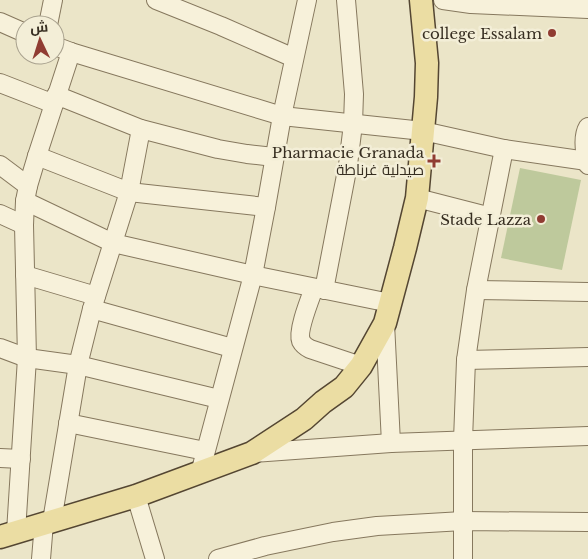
<svg xmlns="http://www.w3.org/2000/svg" width="588" height="559" font-family="'Libre Baskerville',Cairo,serif">
<style>
.green{fill:#bec99c}
.lines{fill:none;stroke-linecap:round;stroke-linejoin:round}
.minor-casing{stroke:#86785e;stroke-width:20}
.major-casing{stroke:#544632;stroke-width:25}
.minor{stroke:#f7f1da;stroke-width:18}
.major{stroke:#ebdda3;stroke-width:22}
.poi-dot{fill:#903c32;stroke:#f3eed7;stroke-width:2}
.labels{text-anchor:middle;dominant-baseline:central;stroke-width:5;stroke-linejoin:round;paint-order:stroke}
.poi-label{font-size:15px;fill:#372e21;stroke:#f3eed7;text-anchor:end}
</style>
<rect width="100%" height="100%" fill="#ebe5c8"/>
<!-- green -->
<path class="green" d="M520 168 581 180 562 270 501 258Z"/>
<g class="lines">
<defs>
<g id="minor">
<path d="M156 0 221 26 294 58"/>
<path d="M443 0 471 4 588 9"/>
<path d="M0 22 25 33"/>
<path d="M48 25 53 0"/>
<path d="M55 46 71 52 282 116 423 131 504 149 587 161"/>
<path d="M0 83 54 104"/>
<path d="M56 95 141 129 218 149 247 154 274 157"/>
<path d="M588 127C582 137 585 154 588 165"/>
<path d="M37 156 129 192 266 207"/>
<path d="M0 165 28 186"/>
<path d="M417 198 491 217"/>
<path d="M25 201 113 243 253 275 390 303"/>
<path d="M0 214 24 225"/>
<path d="M25 275 96 296"/>
<path d="M314 288C310 299 297 331 301 341 303 345 306 347 310 349L361 366"/>
<path d="M324 290 348 165 353 124 354 94 346 0"/>
<path d="M476 290 588 292"/>
<path d="M92 309 232 348"/>
<path d="M385 323 391 443"/>
<path d="M0 348 27 358 78 365 219 399"/>
<path d="M466 360 588 357"/>
<path d="M68 423 205 451"/>
<path d="M252 453 391 443 588 436"/>
<path d="M0 458 21 459"/>
<path d="M200 473 253 275 266 207 282 116 307 0"/>
<path d="M136 496 155 559"/>
<path d="M52 521 78 365 92 309 129 192 141 129"/>
<path d="M16 532 27 358 24 225 25 201 28 186 37 156 71 52"/>
<path d="M41 559 44 523"/>
<path d="M218 559 265 546 333 532 377 526 463 521 588 522"/>
<path d="M463 559V440L466 360 476 290 504 149"/>
</g>
<path id="major" d="M0 537 136 496 252 453 304 419 323 402 344 387 361 366 385 323 405 248 417 198 426 97 427 63 421 0"/>
</defs>
<!-- minor casing -->
<use href="#minor" class="minor-casing"/>
<!-- major casing -->
<use href="#major" class="major-casing"/>
<!-- minor -->
<use href="#minor" class="minor"/>
<!-- major -->
<use href="#major" class="major"/>
</g>
<!-- markers -->
<g class="poi-dot">
<circle cx="552" cy="33" r="5"/>
<path d="M431.5 153.5h5v5h5v5h-5v5h-5v-5h-5v-5h5z"/>
<circle cx="541" cy="219" r="5"/>
</g>
<g class="labels">
<!-- poi labels -->
<g class="poi-label">
<text x="542" y="33">college Essalam</text>
<text x="424" y="152">Pharmacie Granada<tspan x="424" dy="17">صيدلية غرناطة</tspan></text>
<text x="531" y="219">Stade Lazza</text>
</g>
</g>
<!-- north arrow -->
<g transform="translate(40 40) rotate(356)"><circle r="24" fill="#f3eed7" stroke="#a8a18e"/>
<path d="M0-4L9 19L0 12L-9 19Z" fill="#903c32"/>
<text y="-8" font-size="14" font-weight="bold" text-anchor="middle" fill="#372e21">ش</text>
</g>
</svg>
